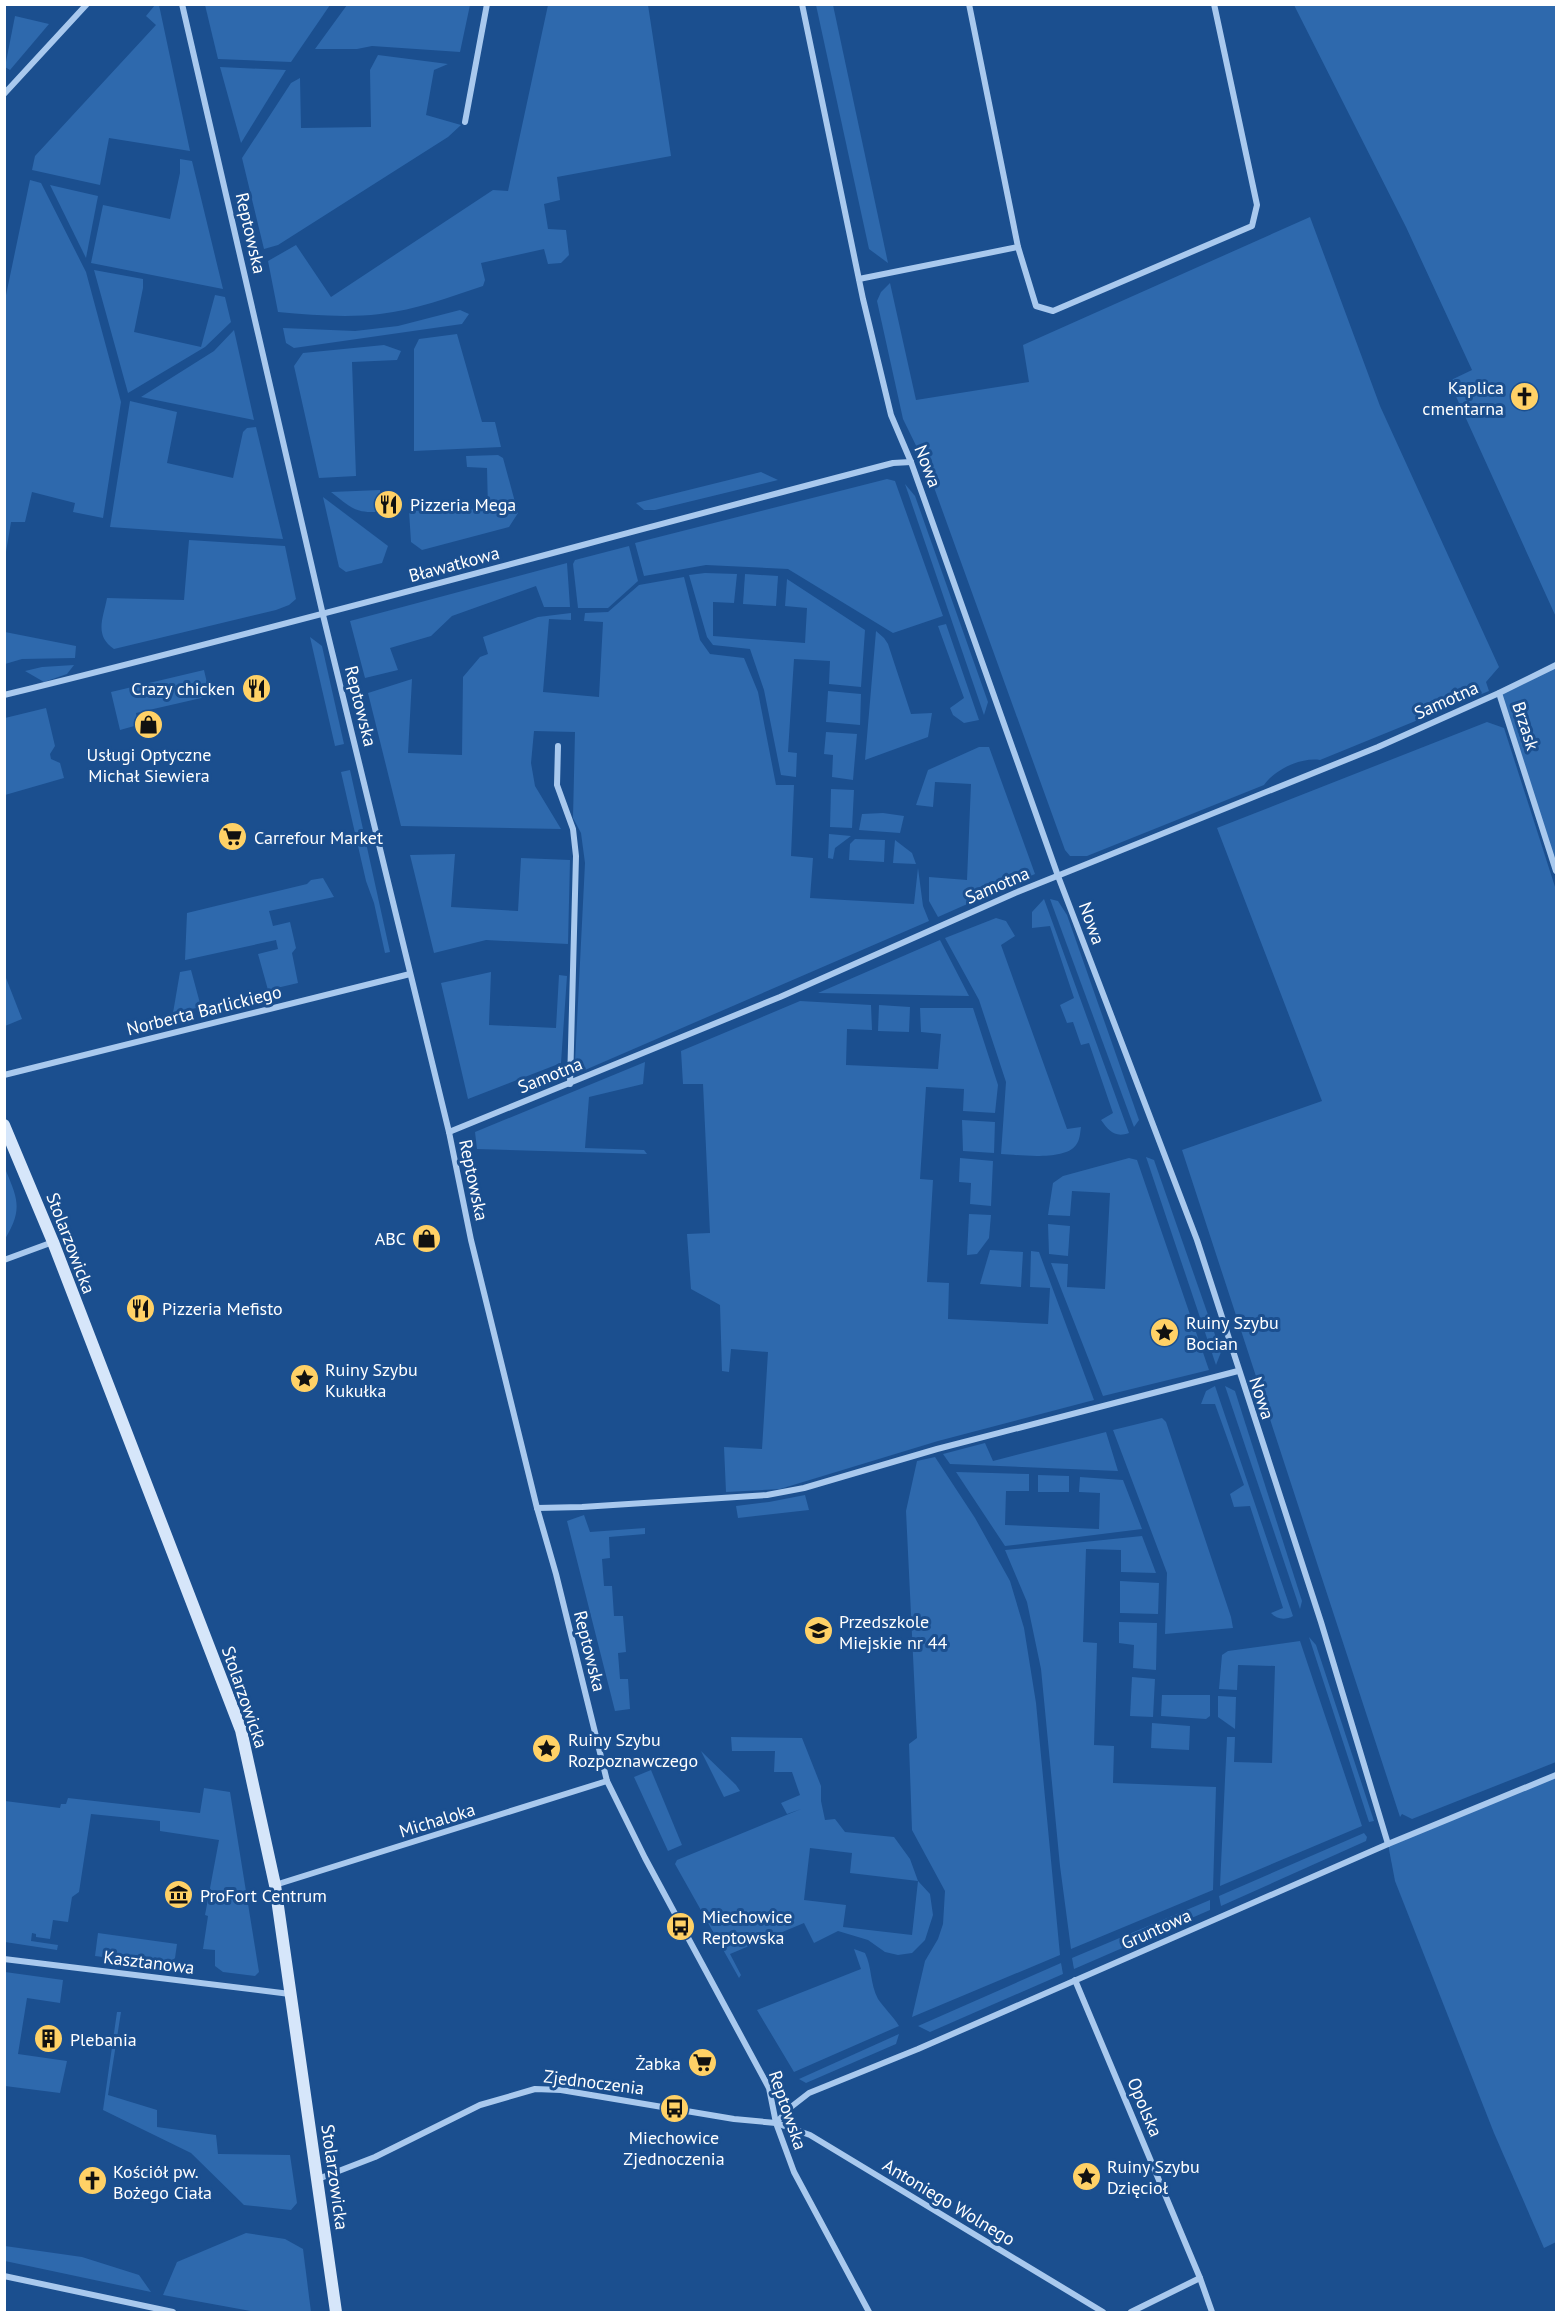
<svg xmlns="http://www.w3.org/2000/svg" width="1561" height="2317" font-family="'PT Sans',sans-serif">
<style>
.green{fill:#2e69ad;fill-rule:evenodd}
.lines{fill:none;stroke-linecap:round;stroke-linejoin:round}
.street{stroke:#a9c9ee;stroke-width:6}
.secondary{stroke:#d6e6fa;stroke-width:12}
.labels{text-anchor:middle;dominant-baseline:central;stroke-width:6;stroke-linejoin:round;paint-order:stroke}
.street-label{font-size:18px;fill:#fff;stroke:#1b4f8f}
.poi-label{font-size:18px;fill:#fff;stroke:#1b4f8f;text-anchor:start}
</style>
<rect width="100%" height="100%" fill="#1b4f8f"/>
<!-- green -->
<g class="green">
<path d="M155 5H159L190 151 109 138 100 185 32 170 35 156 156 25 146 16Z"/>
<path d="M205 5V4L330 5 291 62 218 59Z"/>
<path d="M347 5H470L460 52 372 46 357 49H315Z"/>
<path d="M548 5H648L671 156 557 177 560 200 544 204 548 229 566 230 569 255 561 263 548 264 544 249 481 263 485 280 483 286C449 297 416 310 380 314 346 318 312 315 278 312L268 261 296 245 331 297 493 190 508 191Z"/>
<path d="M816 5H833L888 263 869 249Z"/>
<path d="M1294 5H1556V617L1449 381 1472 370 1406 227Z"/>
<path d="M15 16 49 24 10 70 5 67Z"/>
<path d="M378 55 448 64 434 70 426 115 461 125 448 137 278 245 264 249 242 158 291 83 300 78 301 128 371 127 370 70Z"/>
<path d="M220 67 286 70 241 143Z"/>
<path d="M180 159 192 161 223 289 91 263 103 205 170 219 180 173Z"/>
<path d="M30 180 41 183 86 272 121 402 103 518 73 512 75 503 32 492 25 522H11L5 558V300Z"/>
<path d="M50 185 98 196 86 258Z"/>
<path d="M1310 217 1380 406 1499 667 1486 682 1489 691 1320 760C1302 757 1275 769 1264 785L1087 856H1070L1065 850 927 468 903 419 877 301 881 292 890 283 916 400 1029 382 1023 345Z"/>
<path d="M94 270 143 279V288L134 332 201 347 215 295 225 297 231 322 205 347 128 393Z"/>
<path d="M460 310 469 314 462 324 294 348 286 343 283 328 355 331 398 326Z"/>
<path d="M234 330 254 420 141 397 214 351Z"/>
<path d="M457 334 482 422H495L501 447 414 451V349L419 339Z"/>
<path d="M384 345 401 351 397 360 352 362 356 476 319 478 294 366 303 353Z"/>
<path d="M130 401 177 412 167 463 233 478 243 432 247 428 256 427 283 539 110 527Z"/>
<path d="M498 455 503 458 518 513 509 527 422 550 411 542 409 511 488 509 487 468 467 467 466 456Z"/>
<path d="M761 472 778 480 655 510H644L636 503Z"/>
<path d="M887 479 895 481 943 616 893 633 788 569 706 565 644 576 635 543Z"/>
<path d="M905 484 915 496 988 702 984 715Z"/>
<path d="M380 490 381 512C353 513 352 508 331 492Z"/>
<path d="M323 497 388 546 382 563 346 572 339 567Z"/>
<path d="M189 540 285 546 296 599 289 605 276 610 114 649C94 635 103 619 107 598L184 600Z"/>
<path d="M629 546 638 581 608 608H578L573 564 575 560Z"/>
<path d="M567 563 570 607H544L536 586 452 616 431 636 390 648 398 670 365 678 350 621Z"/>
<path d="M705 573 737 574 734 603 713 602V636L805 643 807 608 785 606 787 579 865 630 861 687 829 684 830 661 794 659 788 752 797 753 796 777 781 775 764 690 750 649 713 645 707 637 689 575Z"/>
<path d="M745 574 778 576 776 606 743 604Z"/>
<path d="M684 577 700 640 710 654 744 658 758 692 776 785H794L791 856 813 858 810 898 914 904 918 868 923 906 929 921 585 1070 578 1068 575 1062 585 863 581 833 573 818 575 732 534 731 531 763 535 786 561 829 401 826 368 693 412 679 408 753 462 755 463 677 480 657 488 654 483 637 538 617 571 613V620L549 619 543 692 599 697 603 622 584 621 585 613 608 612 639 585Z"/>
<path d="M946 624 979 720 964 723 953 715 950 708 964 698 938 626Z"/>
<path d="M876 631 884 638 888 644 911 714 932 713 928 737 865 760Z"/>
<path d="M5 632 76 646 75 658 22 659 5 664Z"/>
<path d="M310 637 322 646 344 744 335 746Z"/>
<path d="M74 665 67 674 44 682 25 671 42 667Z"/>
<path d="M1556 665V871L1499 693Z"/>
<path d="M204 670 210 696 136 713 138 725 120 730 111 692Z"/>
<path d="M828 691 861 694 860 725 826 722Z"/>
<path d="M46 708 55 746 50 754 51 759 60 763 64 778 5 795V718Z"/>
<path d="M1487 722 1504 728 1556 890V1762L1412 1819 1402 1814 1400 1817 1182 1150 1322 1101 1217 828Z"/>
<path d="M826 732 857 734 853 780 832 777 833 755 824 754Z"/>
<path d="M979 747H989L1035 874 938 917 929 901V877L967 880 971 784 935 782 933 807 916 805 928 770Z"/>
<path d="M350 770 390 952 385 953 374 903 366 881 341 772Z"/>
<path d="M831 789 854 790 852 828 830 827Z"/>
<path d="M883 813 904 816 900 833 859 830 862 814Z"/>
<path d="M829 834 851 836 835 848 833 859 828 858Z"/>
<path d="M855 839 885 840 884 862 849 860 850 844Z"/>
<path d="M895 840 912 853 916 864 893 863Z"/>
<path d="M455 854 451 907 518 911 521 858 570 860 568 944 486 940 434 953 410 855Z"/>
<path d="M323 878 334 897 269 911 273 926 290 922 296 948 292 953 298 983 268 990 258 954 278 949 276 940 185 960 187 913 307 884 311 880Z"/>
<path d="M1044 899 1129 1133C1115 1138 1109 1131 1101 1120L1113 1113 1089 1043 1081 1045 1073 1022 1067 1023 1060 1005 1074 998 1050 926 1032 928V912Z"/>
<path d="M1050 899 1058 901 1067 915 1139 1120 1134 1127Z"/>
<path d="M996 918 1006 921 1015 936 1001 945 1067 1129 1081 1127C1080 1133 1080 1140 1076 1145 1065 1161 1019 1155 1001 1154L1006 1082 979 1000 945 938Z"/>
<path d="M940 940 969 996 818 993Z"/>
<path d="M191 970 201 1007 173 1013 180 972Z"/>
<path d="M491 972 489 1025 556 1028 559 975 567 976 561 1063 468 1099 441 983Z"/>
<path d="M6 978 22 1019 5 1026 4 979Z"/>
<path d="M800 1001 871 1005 872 1030 847 1029 846 1065 938 1069 941 1034 921 1032 920 1008H973L998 1085 995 1113 963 1111 964 1089 926 1087 920 1179 933 1180 927 1282 949 1283 948 1319 1048 1324 1050 1288 1030 1287 1031 1251 1039 1252 1094 1400 938 1441 780 1489 726 1492 724 1447 762 1449 768 1352 731 1349 729 1372 722 1371 720 1305 691 1289 687 1234 710 1233 703 1084H683L681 1051Z"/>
<path d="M879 1005 910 1007 909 1032 878 1031Z"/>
<path d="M645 1062 643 1084 589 1097 585 1148 644 1150 647 1154 477 1149 475 1132Z"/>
<path d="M962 1120 995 1122 994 1153 963 1151Z"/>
<path d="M1146 1157 1154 1160 1221 1352 1216 1365Z"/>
<path d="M960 1158 993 1161 991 1206 970 1204 971 1183 959 1182Z"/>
<path d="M1129 1158 1137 1160 1209 1370 1103 1396 1051 1263 1068 1264 1067 1287 1105 1289 1110 1193 1072 1191 1070 1216 1048 1215 1053 1183 1063 1176Z"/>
<path d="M4 1166C17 1198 24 1208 5 1239Z"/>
<path d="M969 1214 991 1215 989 1238 977 1254 967 1255Z"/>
<path d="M1048 1224 1070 1226 1068 1256 1049 1254Z"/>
<path d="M990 1250 1023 1252 1021 1287 980 1284Z"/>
<path d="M1215 1386 1293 1616C1286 1620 1277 1620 1271 1613L1283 1608 1250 1506 1234 1507 1230 1494 1244 1485 1215 1404H1201L1206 1391Z"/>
<path d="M1225 1386 1235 1391 1302 1601 1300 1609Z"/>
<path d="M1162 1418 1166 1422 1231 1617 1233 1628 1165 1634 1167 1573 1113 1430Z"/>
<path d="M1106 1432 1118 1471 950 1464 943 1454 985 1443 993 1461Z"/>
<path d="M935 1457 975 1518 1010 1581 1024 1628 1036 1703 1060 1955 912 2017 925 1961 938 1939 943 1924 945 1891 912 1830 909 1744 917 1738 906 1511 917 1461Z"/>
<path d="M956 1472 1029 1474V1491H1006L1005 1525 1099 1529 1100 1493 1079 1492 1080 1477 1123 1480 1142 1529 1005 1546Z"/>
<path d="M1038 1475 1069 1476V1492H1038Z"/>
<path d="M805 1495 809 1510 738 1518 736 1506 769 1502Z"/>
<path d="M584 1515 590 1532 645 1528V1534L609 1537 610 1558 602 1559 604 1586H612L614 1616H623L626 1652 618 1653 620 1679H628L630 1709 615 1711 567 1521Z"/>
<path d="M1142 1536 1156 1573 1121 1572V1550L1086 1549 1083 1642 1097 1643 1094 1745 1114 1746 1113 1783 1216 1787 1213 1890 1071 1949 1060 1866 1041 1669 1027 1602 1005 1550Z"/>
<path d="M1120 1581 1159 1583 1158 1614 1120 1613Z"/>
<path d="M1119 1622 1157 1623 1156 1670 1133 1668 1134 1645 1119 1643Z"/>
<path d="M1309 1637 1316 1645 1374 1821 1369 1822Z"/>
<path d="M1300 1641 1362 1826 1220 1886 1227 1737H1235L1234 1762 1272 1763 1275 1666 1238 1665 1237 1690 1219 1689 1222 1655 1228 1651Z"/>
<path d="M1132 1677 1155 1679 1153 1717 1130 1716Z"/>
<path d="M1162 1695H1210V1716L1206 1719 1161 1716Z"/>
<path d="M1218 1696 1236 1697 1235 1729 1218 1717Z"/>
<path d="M1152 1723 1190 1726 1189 1750 1151 1748Z"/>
<path d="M731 1737 802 1738 821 1786V1801L825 1820 835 1819 845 1832 894 1837 910 1859 918 1881 930 1894 933 1915 925 1940 912 1953 898 1955 885 1952 868 1940 838 1931 814 1943 804 1923 730 1954 741 1975 739 1978 675 1864 677 1860 801 1809 787 1814 781 1803 800 1795 792 1772H774L775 1751H732ZM810 1848 852 1853 850 1873 918 1881 912 1935 843 1927 846 1905 804 1900Z"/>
<path d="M701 1751 736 1785 740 1791 724 1797Z"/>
<path d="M651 1770 682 1845 668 1851 634 1777Z"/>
<path d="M1556 1775V2242L1544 2248 1494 2133 1395 1881 1388 1844Z"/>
<path d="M204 1788 230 1792 259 1972 255 1976 223 1972 215 1966V1950L203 1949 208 1916 205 1915 219 1840 160 1831V1821L91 1814 79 1892 72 1897 68 1922 53 1920 50 1939 36 1937V1934L32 1933 31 1941 58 1945 57 1950 5 1942V1801L60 1808 61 1804H66L68 1798 200 1813Z"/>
<path d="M1364 1833 1367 1837 1366 1841 1221 1906 1219 1896Z"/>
<path d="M1210 1900V1910L1074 1969 1072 1958Z"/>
<path d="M98 1933 177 1944 175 1958 167 1965 95 1956Z"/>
<path d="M854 1949 865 1953C872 1967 870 1984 878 1999 884 2008 893 2016 899 2026L794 2072 757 2010 861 1969Z"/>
<path d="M1061 1963 1063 1974 930 2032 918 2026Z"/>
<path d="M5 1972 63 1980 60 2003 27 1998 18 2054 67 2061 60 2093 5 2086Z"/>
<path d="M117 2012H121L108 2095 157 2110V2127L216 2135 218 2154 290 2155 297 2203 291 2210 244 2205 191 2153 103 2110Z"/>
<path d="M899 2034 896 2044 806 2083 799 2079Z"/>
<path d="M246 2233 285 2239 303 2249 311 2312H256L163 2295 177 2262Z"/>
<path d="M5 2246 82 2257 139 2275 151 2292 5 2261Z"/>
</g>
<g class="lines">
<!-- street -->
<g class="street">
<path d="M182 4 323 615 449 1132 471 1240 537 1508 556 1574 607 1781 645 1858 769 2088 776 2123 794 2172 869 2312"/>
<path d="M802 4 863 299 891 415 911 462 1058 876 1197 1240 1321 1622 1388 1844"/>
<path d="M4 94 87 4"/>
<path d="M465 122 487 4"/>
<path d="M1018 247 1036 306 1053 311 1252 226 1257 205 1214 4"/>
<path d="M859 279 1018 247 969 4"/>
<path d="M1499 693 1556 871"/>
<path d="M4 695C302 622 597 540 893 463L911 462"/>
<path d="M558 746 557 785 573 829 576 856 570 1084"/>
<path d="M4 1075 410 974"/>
<path d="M449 1132 780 997 1015 893 1378 747 1499 693 1556 665"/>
<path d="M4 1260 53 1242"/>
<path d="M537 1508 582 1507 767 1495 804 1488 937 1449 1238 1371"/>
<path d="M275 1885 607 1781"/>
<path d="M4 1959 290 1994"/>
<path d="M1075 1980 1200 2278 1212 2312"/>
<path d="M776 2123 791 2107 809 2093 918 2049 1388 1844 1556 1775"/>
<path d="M318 2179 375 2157 480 2105 535 2089 561 2090 734 2119 776 2123 810 2135 1103 2312"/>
<path d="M4 2276 173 2312"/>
<path d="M1131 2312 1200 2278"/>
</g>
<!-- secondary -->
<path class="secondary" d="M4 1125 53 1242 241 1730 275 1885 336 2312"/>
</g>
<!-- icons -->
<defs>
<symbol id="church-disc" viewBox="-11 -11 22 22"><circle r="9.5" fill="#ffd166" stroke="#1b4f8f"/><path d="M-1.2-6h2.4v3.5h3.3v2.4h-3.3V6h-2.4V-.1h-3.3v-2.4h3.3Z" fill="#111"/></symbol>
<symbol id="restaurant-disc" viewBox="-11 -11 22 22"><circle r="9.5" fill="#ffd166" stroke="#1b4f8f"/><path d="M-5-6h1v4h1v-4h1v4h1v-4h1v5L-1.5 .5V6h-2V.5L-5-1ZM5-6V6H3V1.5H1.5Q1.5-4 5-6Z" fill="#111"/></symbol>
<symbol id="shop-disc" viewBox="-11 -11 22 22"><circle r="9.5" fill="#ffd166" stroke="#1b4f8f"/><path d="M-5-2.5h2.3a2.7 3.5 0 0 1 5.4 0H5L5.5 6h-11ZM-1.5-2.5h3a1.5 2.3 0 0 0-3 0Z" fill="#111"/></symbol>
<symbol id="supermarket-disc" viewBox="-11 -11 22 22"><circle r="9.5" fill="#ffd166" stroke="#1b4f8f"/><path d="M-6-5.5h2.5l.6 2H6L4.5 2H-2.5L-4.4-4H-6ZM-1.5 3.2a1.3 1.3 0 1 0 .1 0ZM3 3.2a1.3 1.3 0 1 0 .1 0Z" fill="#111"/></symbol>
<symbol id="sight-disc" viewBox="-11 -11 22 22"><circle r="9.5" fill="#ffd166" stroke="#1b4f8f"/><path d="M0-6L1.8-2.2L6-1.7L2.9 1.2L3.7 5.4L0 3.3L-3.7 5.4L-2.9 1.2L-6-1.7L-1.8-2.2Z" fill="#111"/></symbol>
<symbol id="school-disc" viewBox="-11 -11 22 22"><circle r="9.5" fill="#ffd166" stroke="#1b4f8f"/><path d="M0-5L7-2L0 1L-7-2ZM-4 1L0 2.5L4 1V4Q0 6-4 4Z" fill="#111"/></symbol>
<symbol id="museum-disc" viewBox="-11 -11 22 22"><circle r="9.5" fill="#ffd166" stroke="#1b4f8f"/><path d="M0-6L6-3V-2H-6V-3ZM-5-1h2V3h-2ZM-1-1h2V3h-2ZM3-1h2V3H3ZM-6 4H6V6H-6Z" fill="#111"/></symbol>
<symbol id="bus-disc" viewBox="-11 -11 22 22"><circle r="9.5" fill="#ffd166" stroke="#1b4f8f"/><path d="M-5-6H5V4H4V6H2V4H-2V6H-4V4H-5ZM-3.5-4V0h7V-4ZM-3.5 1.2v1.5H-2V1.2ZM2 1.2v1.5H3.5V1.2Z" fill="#111"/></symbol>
<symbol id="building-disc" viewBox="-11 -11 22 22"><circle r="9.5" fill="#ffd166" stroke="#1b4f8f"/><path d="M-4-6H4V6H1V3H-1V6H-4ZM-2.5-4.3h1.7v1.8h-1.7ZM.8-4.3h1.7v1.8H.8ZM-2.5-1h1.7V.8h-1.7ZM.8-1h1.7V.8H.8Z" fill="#111"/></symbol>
</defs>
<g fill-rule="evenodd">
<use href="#church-disc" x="1508" y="380" width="33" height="33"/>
<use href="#restaurant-disc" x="372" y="488" width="33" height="33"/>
<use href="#restaurant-disc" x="240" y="672" width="33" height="33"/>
<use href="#shop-disc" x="132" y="708" width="33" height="33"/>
<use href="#supermarket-disc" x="216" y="820" width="33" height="33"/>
<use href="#shop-disc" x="410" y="1222" width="33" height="33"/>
<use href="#restaurant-disc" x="124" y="1292" width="33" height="33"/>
<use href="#sight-disc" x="1148" y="1316" width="33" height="33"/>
<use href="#sight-disc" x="288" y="1362" width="33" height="33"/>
<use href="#school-disc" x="802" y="1614" width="33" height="33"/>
<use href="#sight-disc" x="530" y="1732" width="33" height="33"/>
<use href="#museum-disc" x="162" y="1878" width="33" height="33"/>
<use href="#bus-disc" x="664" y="1910" width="33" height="33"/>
<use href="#building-disc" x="32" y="2022" width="33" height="33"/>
<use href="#supermarket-disc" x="686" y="2046" width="33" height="33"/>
<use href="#bus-disc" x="658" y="2092" width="33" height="33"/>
<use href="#sight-disc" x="1070" y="2160" width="33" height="33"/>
<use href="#church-disc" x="76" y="2164" width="33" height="33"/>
</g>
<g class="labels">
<!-- street labels -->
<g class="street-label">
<text transform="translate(251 233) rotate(77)">Reptowska</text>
<text transform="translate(928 466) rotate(69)">Nowa</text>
<text transform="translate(454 564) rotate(-15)">Bławatkowa</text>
<text transform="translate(1446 700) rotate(-24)">Samotna</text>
<text transform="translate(361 706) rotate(76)">Reptowska</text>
<text transform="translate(1526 726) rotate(72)">Brzask</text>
<text transform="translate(997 885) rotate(-23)">Samotna</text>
<text transform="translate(1092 923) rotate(70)">Nowa</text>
<text transform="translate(204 1010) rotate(-14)">Norberta Barlickiego</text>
<text transform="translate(550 1075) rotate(-22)">Samotna</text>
<text transform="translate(474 1180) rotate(78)">Reptowska</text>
<text transform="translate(71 1243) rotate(69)">Stolarzowicka</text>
<text transform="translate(1262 1398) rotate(72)">Nowa</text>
<text transform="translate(590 1651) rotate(76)">Reptowska</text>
<text transform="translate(245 1697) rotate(71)">Stolarzowicka</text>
<text transform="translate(437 1820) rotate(-17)">Michaloka</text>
<text transform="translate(1156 1929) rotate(-24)">Gruntowa</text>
<text transform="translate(149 1962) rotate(7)">Kasztanowa</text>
<text transform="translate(594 2082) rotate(7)">Zjednoczenia</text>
<text transform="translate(1145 2107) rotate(67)">Opolska</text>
<text transform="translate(788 2110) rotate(71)">Reptowska</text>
<text transform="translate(335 2177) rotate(82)">Stolarzowicka</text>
<text transform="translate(949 2202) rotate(31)">Antoniego Wolnego</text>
</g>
<!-- poi labels -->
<g class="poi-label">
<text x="1504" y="387" text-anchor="end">Kaplica<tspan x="1504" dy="21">cmentarna</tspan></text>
<text x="410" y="504">Pizzeria Mega</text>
<text x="235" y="688" text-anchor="end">Crazy chicken</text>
<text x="149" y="754" text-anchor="middle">Usługi Optyczne<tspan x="149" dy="21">Michał Siewiera</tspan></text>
<text x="254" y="837">Carrefour Market</text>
<text x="406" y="1238" text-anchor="end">ABC</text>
<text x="162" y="1308">Pizzeria Mefisto</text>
<text x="1186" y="1322">Ruiny Szybu<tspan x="1186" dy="21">Bocian</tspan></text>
<text x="325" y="1369">Ruiny Szybu<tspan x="325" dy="21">Kukułka</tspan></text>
<text x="839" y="1621">Przedszkole<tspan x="839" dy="21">Miejskie nr 44</tspan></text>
<text x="568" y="1739">Ruiny Szybu<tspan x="568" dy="21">Rozpoznawczego</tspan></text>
<text x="200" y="1895">ProFort Centrum</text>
<text x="702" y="1916">Miechowice<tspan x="702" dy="21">Reptowska</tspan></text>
<text x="70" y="2039">Plebania</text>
<text x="681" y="2063" text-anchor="end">Żabka</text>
<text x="674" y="2137" text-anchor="middle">Miechowice<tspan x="674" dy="21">Zjednoczenia</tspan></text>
<text x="1107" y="2166">Ruiny Szybu<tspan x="1107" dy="21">Dzięcioł</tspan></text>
<text x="113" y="2171">Kościół pw.<tspan x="113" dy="21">Bożego Ciała</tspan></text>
</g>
</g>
<!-- border -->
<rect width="1561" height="2317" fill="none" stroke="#ffffff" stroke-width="12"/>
</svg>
